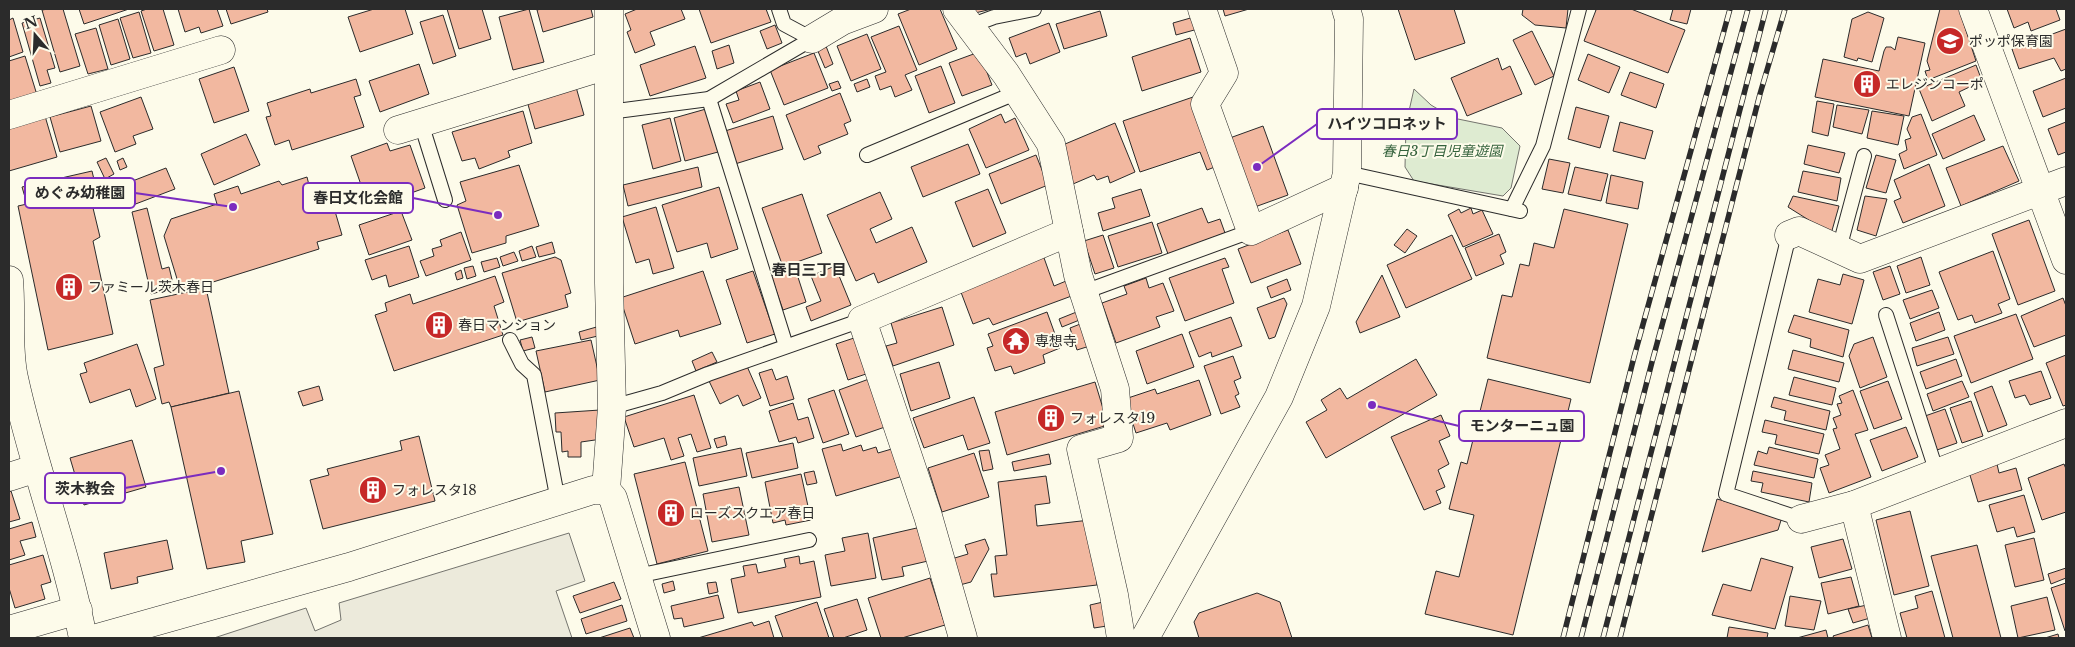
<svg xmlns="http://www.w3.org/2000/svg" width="2075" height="647" font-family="'Libre Baskerville','Noto Sans JP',serif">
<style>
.green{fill:#deebd1;stroke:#74746e}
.parking{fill:#eceadb;stroke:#74746e}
.building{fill:#f2b8a0;stroke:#2b2b2b}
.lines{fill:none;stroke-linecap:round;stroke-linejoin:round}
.service-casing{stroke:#2b2b2b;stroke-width:16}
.minor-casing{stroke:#2b2b2b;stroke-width:29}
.tertiary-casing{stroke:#2b2b2b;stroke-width:29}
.service{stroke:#fdfbea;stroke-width:14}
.minor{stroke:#fdfbea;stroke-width:28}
.tertiary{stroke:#fdfbea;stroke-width:28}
.rail-casing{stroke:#2b2b2b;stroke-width:5.5}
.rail{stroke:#fdfbea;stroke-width:4;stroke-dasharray:11;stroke-linecap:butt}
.labels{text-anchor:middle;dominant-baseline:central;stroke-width:4;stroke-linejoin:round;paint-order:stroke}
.poi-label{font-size:14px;fill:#2b2b2b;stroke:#fdfbea;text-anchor:start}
.park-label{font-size:14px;font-style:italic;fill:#34623c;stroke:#fdfbea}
.neighbourhood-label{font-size:15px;font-weight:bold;fill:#2b2b2b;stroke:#fdfbea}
.leader{fill:none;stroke:#7b2cbf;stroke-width:2}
.callout-dot{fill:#7b2cbf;stroke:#fdfbea;stroke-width:2}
.callout{fill:#fdfbea;stroke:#7b2cbf;stroke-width:2}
.callout-label{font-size:15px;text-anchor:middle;font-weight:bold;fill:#2b2b2b}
</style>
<rect width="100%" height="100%" fill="#fdfbea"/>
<!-- green -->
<path class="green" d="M1414 89 1431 105 1453 118 1502 128 1520 146 1511 188 1503 196 1414 181 1405 167 1406 124Z"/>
<!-- parking -->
<path class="parking" d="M569 533 585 581 556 591 572 638H214L306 608 315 631 341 620 339 603Z"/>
<!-- building -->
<g class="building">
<path d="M48 9H63L80 66 60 72 42 10Z"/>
<path d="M79 9H129L84 24Z"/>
<path d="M147 9H163L174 45 154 51 141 11Z"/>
<path d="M178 9H217L223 26 201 33 199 27 185 32Z"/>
<path d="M226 9H267L268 12 231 24Z"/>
<path d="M374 9H405L413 34 360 52 348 17Z"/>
<path d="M447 9H482L491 39 459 49Z"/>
<path d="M529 9 544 62 513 70 499 17Z"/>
<path d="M541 9H591L593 17 543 32 537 10Z"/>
<path d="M637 9H681L685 19 650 32 655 45 635 53 627 32 631 30 625 14Z"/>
<path d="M699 9H766L771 22 711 43Z"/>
<path d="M911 9H940L957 49 919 65 898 14Z"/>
<path d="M973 9H992L975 13Z"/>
<path d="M1223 9H1249L1225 16Z"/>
<path d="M1398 9H1454L1465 43 1415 60Z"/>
<path d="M1523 9H1568L1566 28 1535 25 1522 15Z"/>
<path d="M1593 9H1631L1685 30 1668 73 1584 41 1596 10Z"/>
<path d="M1673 9H1691L1687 24 1670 20Z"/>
<path d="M1940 9H1959L1976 61 1928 80 1925 71 1930 70 1927 61Z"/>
<path d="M2007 9H2056L2060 20 2031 31 2028 22 2014 28Z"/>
<path d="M1100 11 1107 36 1064 49 1056 24Z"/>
<path d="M139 12 151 53 133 58 120 18Z"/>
<path d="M1868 12 1884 18 1872 62 1858 58 1857 61 1844 57 1852 19Z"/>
<path d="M443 15 456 56 433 64 420 22Z"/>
<path d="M1194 17 1198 29 1176 35 1173 23Z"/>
<path d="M13 18 23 52 9 57V20Z"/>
<path d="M40 18 55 68 47 70 51 83 40 86 22 23Z"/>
<path d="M118 19 130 59 111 65 99 25Z"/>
<path d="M1049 23 1060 52 1030 64 1026 53 1016 57 1009 38Z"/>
<path d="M775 25 782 43 767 49 760 31Z"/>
<path d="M899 26 917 70 905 75 912 90 895 97 891 86 880 90 875 76 886 72 871 37Z"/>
<path d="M96 28 108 69 88 74 75 34Z"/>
<path d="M2066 29V69L2061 71 2054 58 2019 69 2012 49Z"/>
<path d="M1532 31 1554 76 1535 85 1513 40Z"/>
<path d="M867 34 881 69 851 81 837 46Z"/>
<path d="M1898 37 1925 43 1909 116 1815 97 1823 59 1879 71 1884 51 1886 47H1891L1895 50Z"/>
<path d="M1190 38 1201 72 1142 91 1132 57Z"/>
<path d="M824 41 833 64 825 68 815 44Z"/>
<path d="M729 45 734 63 717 69 712 51Z"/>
<path d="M695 46 706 78 650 96 640 65Z"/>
<path d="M979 52 992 85 962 96 949 63Z"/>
<path d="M814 53 828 88 784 105 770 70Z"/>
<path d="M1588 54 1620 67 1609 93 1578 80Z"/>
<path d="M25 56 37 95 9 103V61Z"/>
<path d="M1498 58 1502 70 1510 66 1522 94 1467 116 1451 78Z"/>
<path d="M419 64 429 94 380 112 369 81Z"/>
<path d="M1976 65 1982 81 1959 92 1965 106 1932 121 1919 89Z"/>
<path d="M941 66 955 103 929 113 915 76Z"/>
<path d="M234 67 249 111 214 123 199 79Z"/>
<path d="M1630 72 1664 84 1656 108 1621 95Z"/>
<path d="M2066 78V108L2043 117 2033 91Z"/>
<path d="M356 79 361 95 354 97 364 127 292 150 289 140 275 145 266 117 271 116 267 103 310 89 311 93Z"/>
<path d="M867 79 870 87 857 92 854 84Z"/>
<path d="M838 81 841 88 832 91 829 84Z"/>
<path d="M760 82 770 109 733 123 726 104 739 100 736 91Z"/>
<path d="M576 87 584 115 535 129 527 101Z"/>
<path d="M840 93 851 121 844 124 848 134 818 146 821 153 804 160 786 115Z"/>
<path d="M1196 96 1220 165 1207 170 1200 152 1140 172 1123 121Z"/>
<path d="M141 97 153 129 133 136 136 144 115 152 100 112Z"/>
<path d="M1817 101 1834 104 1828 136 1812 132Z"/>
<path d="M1837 105 1869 110 1862 134 1833 127Z"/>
<path d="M91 106 101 141 60 152 50 117Z"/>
<path d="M1576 107 1609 116 1600 148 1568 139Z"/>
<path d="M706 109 718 152 685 161 674 118Z"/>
<path d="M523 111 532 143 508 151 510 157 479 169 475 158 462 161 452 132Z"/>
<path d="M1872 111 1904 116 1898 145 1867 138Z"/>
<path d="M1001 114 1005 123 1015 118 1029 150 986 168 969 129Z"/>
<path d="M1921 114 1937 155 1904 169 1899 154 1907 150 1905 140 1911 138 1907 129 1912 117Z"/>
<path d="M1974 115 1985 140 1943 159 1932 134Z"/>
<path d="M45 116 57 157 9 171V127Z"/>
<path d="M773 116 783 149 735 164 725 131Z"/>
<path d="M670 118 681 161 653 169 642 125Z"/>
<path d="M1620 122 1653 131 1645 159 1613 151Z"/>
<path d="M2066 122V152L2058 155 2048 129Z"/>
<path d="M1115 123 1135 172 1110 183 1108 176 1097 180 1094 175 1073 184 1058 147Z"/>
<path d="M1263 126 1288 195 1252 208 1227 139Z"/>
<path d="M246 134 260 165 214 185 201 154Z"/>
<path d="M387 143 390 151 410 145 425 188 369 208 351 156Z"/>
<path d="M968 144 980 174 923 197 911 167Z"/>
<path d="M1808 145 1845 153 1839 173 1804 164Z"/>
<path d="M2003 146 2019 181 1961 206 1946 168Z"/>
<path d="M1036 155 1048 185 1001 204 989 174Z"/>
<path d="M1876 155 1896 160 1886 193 1866 188Z"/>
<path d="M106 158 114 174 105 179 97 162Z"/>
<path d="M123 158 127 167 120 170 117 161Z"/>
<path d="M1549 159 1570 163 1563 193 1542 189Z"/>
<path d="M1929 164 1945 206 1903 223 1894 201 1901 198 1894 180Z"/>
<path d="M519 165 539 226 506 236V243L472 253 457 205 466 201 460 182Z"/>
<path d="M698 167 702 187 628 206 623 185Z"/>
<path d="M1575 167 1608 174 1601 201 1568 194Z"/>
<path d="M166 168 175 189 125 208 117 187Z"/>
<path d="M92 171 100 205 93 208 100 237 93 241 113 334 48 350 18 206 27 204 22 187Z"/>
<path d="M1803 171 1841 178 1837 201 1798 192Z"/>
<path d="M1611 175 1643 182 1638 209 1606 203Z"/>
<path d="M307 177 310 189 327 184 342 235 317 242 319 249 181 292 164 236 171 219 217 204 214 194 238 186 241 194 279 181 282 185Z"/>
<path d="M719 187 738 249 711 258 707 243 677 252 662 205Z"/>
<path d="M988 189 1006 233 973 247 955 202Z"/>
<path d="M1141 189 1150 216 1103 231 1098 213 1115 208 1112 198Z"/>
<path d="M880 192 892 219 870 229 876 243 912 227 927 262 878 283 874 273 856 281 827 215Z"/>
<path d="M802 194 822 253 783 267 762 208Z"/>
<path d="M1793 196 1839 206 1831 234 1788 207Z"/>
<path d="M1865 196 1887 199 1876 236 1857 230Z"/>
<path d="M656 207 674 268 653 274 649 259 636 263 622 217Z"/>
<path d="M147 208 162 269 169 267 174 288 151 294 132 212Z"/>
<path d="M1202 208 1208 223 1220 219 1225 233 1168 254 1157 224Z"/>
<path d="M1471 208 1473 214 1482 210 1493 234 1463 247 1448 215 1459 209 1461 213Z"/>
<path d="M1564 209 1628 224 1590 383 1487 358 1502 295 1512 297 1520 264 1529 266 1534 243 1554 248Z"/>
<path d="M401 211 412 240 369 255 359 225Z"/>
<path d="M2029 220 2055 291 2018 305 1992 234Z"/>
<path d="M1152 222 1162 253 1118 267 1108 236Z"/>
<path d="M1407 229 1417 236 1405 253 1394 245Z"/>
<path d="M1288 230 1301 264 1251 283 1238 249Z"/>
<path d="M461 232 471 260 426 276 420 261 434 256 432 249 442 246 440 240Z"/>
<path d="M1499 234 1506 252 1500 255 1504 264 1476 276 1465 248Z"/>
<path d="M1103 235 1114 268 1095 274 1084 241Z"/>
<path d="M1452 235 1472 279 1406 308 1387 265Z"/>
<path d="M552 242 555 253 539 257 536 247Z"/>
<path d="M409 246 419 277 389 287 386 275 372 280 365 260Z"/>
<path d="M532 246 536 257 522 261 519 251Z"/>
<path d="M1993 251 2010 299 1998 304 2002 313 1975 323 1972 315 1958 320 1939 272Z"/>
<path d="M514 252 518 261 503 266 500 257Z"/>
<path d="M1043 255 1054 286 1071 279 1077 294 993 325 989 318 973 324 959 287Z"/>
<path d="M555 257 561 260 571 293 565 295 568 307 517 322 502 273Z"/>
<path d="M1921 257 1930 285 1906 293 1897 266Z"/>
<path d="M497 258 500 267 484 272 481 262Z"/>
<path d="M1225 258 1229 267 1222 269 1234 303 1185 321 1169 278Z"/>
<path d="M473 266 476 276 467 279 464 268Z"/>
<path d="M835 266 851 305 811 321 806 307 821 301 811 276Z"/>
<path d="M1890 266 1900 294 1883 300 1873 272Z"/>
<path d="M795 268 806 302 783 310 771 276Z"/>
<path d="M461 270 463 278 457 280 455 273Z"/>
<path d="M703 271 721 324 680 337 678 330 635 344 620 298Z"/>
<path d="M753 271 775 334 747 343 726 280Z"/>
<path d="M1843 274 1864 280 1852 324 1809 312 1818 279 1840 285Z"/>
<path d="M1382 275 1400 317 1360 333 1356 322Z"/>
<path d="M495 276 504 302 494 306 503 335 394 371 375 315 387 311 385 303 410 294 413 304Z"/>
<path d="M1146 278 1149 288 1163 283 1174 311 1156 317 1160 327 1116 343 1102 303 1127 294 1124 286Z"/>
<path d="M1287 279 1291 290 1271 298 1267 287Z"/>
<path d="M206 288 229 393 171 407 169 402 162 404 154 368 164 365 150 300Z"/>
<path d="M1932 290 1939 308 1910 319 1903 300Z"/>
<path d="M1284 298 1287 304 1275 337 1269 339 1257 308Z"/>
<path d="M2063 298 2066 306V335L2034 347 2021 316Z"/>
<path d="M942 307 954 345 893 366 886 346 897 343 891 323Z"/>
<path d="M1079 311 1082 319 1062 327 1059 319Z"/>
<path d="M1047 312 1060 348 1043 355 1045 363 1014 374 1011 366 995 371 987 348 993 346 988 334Z"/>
<path d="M1939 312 1945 330 1916 341 1910 323Z"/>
<path d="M2016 314 2033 359 1971 383 1954 336Z"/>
<path d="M1794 315 1849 330 1843 357 1810 347 1811 339 1788 332Z"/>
<path d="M1231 317 1242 346 1212 357 1211 352 1199 357 1189 332Z"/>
<path d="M1088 321 1096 344 1077 350 1070 328Z"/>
<path d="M600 326 602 335 581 340 579 332Z"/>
<path d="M1182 334 1194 367 1147 384 1136 351Z"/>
<path d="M532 337 535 348 523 351 520 340Z"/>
<path d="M857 337 869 373 848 380 836 344Z"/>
<path d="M1873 337 1887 377 1860 388 1849 356 1854 344Z"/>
<path d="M1948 337 1954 354 1917 366 1912 348Z"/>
<path d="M591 340 600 380 545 392 536 351Z"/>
<path d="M137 344 156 399 136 407 130 389 90 403 80 374 87 372 84 363Z"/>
<path d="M1793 350 1844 363 1839 382 1788 369Z"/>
<path d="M712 352 717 362 696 371 692 361Z"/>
<path d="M2066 355V405L2063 406 2046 363Z"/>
<path d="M1233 356 1241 378 1234 381 1239 394 1235 396 1240 407 1221 414 1204 366Z"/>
<path d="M1416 359 1437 395 1326 458 1306 422 1327 410 1321 400 1340 388 1347 399Z"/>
<path d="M1956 359 1962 376 1926 389 1920 372Z"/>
<path d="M939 362 950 398 911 411 900 374Z"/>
<path d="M746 364 761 398 743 406 738 395 720 404 709 381Z"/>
<path d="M772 369 776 380 787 376 794 399 770 406 759 373Z"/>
<path d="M2041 371 2051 398 2030 405 2025 395 2015 398 2009 381Z"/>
<path d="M1794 377 1836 388 1832 405 1789 395Z"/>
<path d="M869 379 885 427 856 437 839 390Z"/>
<path d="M1488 379 1571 399 1513 635 1425 614 1436 571 1459 577 1474 515 1449 509 1461 462 1467 464Z"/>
<path d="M1199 380 1211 415 1170 430 1167 423 1136 433 1125 399 1155 389 1157 394Z"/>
<path d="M1888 381 1902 419 1874 429 1860 391Z"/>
<path d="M1962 381 1969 397 1933 411 1927 394Z"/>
<path d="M1095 382 1108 425 1007 455 995 412Z"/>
<path d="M319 386 323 400 303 406 298 392Z"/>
<path d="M1992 386 2007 425 1988 432 1974 393Z"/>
<path d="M834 390 849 434 823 443 808 399Z"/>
<path d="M1853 390 1868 430 1855 434 1871 477 1829 493 1820 468 1829 465 1825 455 1840 449 1833 429 1837 428 1833 418 1841 415 1837 404 1842 403 1839 396Z"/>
<path d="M239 391 273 534 241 541 245 562 207 569 171 407Z"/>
<path d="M694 395 711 448 697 452 691 434 678 438 684 456 671 460 664 438 634 447 624 417Z"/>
<path d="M974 397 990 443 968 450 963 435 924 448 913 418Z"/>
<path d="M1774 397 1830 411 1826 430 1784 420 1786 411 1771 407Z"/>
<path d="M1971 401 1983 436 1962 443 1950 408Z"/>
<path d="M793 403 798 420 808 417 814 438 798 443 796 437 779 442 769 411Z"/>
<path d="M1945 409 1957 443 1937 450 1925 416Z"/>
<path d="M600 410 602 439 581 442V457H568V451L562 452 561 432H556L555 413Z"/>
<path d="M1441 415 1450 436 1439 441 1449 464 1438 470 1445 487 1436 491 1441 503 1424 510 1391 437Z"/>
<path d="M1765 420 1824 434 1819 454 1775 444 1777 435 1762 432Z"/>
<path d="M1906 427 1918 457 1882 471 1870 440Z"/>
<path d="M419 436 435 501 323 529 310 480 329 475 327 469 402 450 400 441Z"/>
<path d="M725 436 727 445 717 448 714 439Z"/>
<path d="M132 440 146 487 84 505 70 458Z"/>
<path d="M793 443 798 468 752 478 746 453Z"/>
<path d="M841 444 843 451 861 445 863 451 876 447 878 453 895 448 903 476 836 496 822 449Z"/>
<path d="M1769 447 1818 459 1814 478 1754 465 1758 451 1767 454Z"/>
<path d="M741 448 747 476 699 486 693 458Z"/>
<path d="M989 450 993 469 983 471 979 451Z"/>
<path d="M974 453 989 497 942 512 928 468Z"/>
<path d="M1049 454 1051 464 1014 471 1012 462Z"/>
<path d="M685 462 708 551 657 564 634 474Z"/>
<path d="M1997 464 1999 473 2016 468 2022 490 1978 502 1969 472Z"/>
<path d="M2064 464 2066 469V512L2042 520 2028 478Z"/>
<path d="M814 471 817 483 807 485 804 473Z"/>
<path d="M1753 471 1812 483 1809 502 1761 492 1763 483 1751 481Z"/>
<path d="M801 474 811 520 786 525 785 520 773 523 765 482Z"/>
<path d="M1046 476 1050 503 1035 505 1037 526 1090 520 1097 585 994 597 991 574H997L995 556 1007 555 998 482Z"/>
<path d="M739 487 749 535 712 542 703 494Z"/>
<path d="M11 491 20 519 9 522V492Z"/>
<path d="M2024 495 2035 532 2017 537 2014 527 1997 532 1989 505Z"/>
<path d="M1717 499 1782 517 1778 530 1702 552Z"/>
<path d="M1910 511 1929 586 1894 595 1876 520Z"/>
<path d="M32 522 36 537 20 541 25 555 9 560V529Z"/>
<path d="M921 527 928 561 902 567 904 576 882 580 873 538Z"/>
<path d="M868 533 876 578 831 586 825 555 845 551 842 538Z"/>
<path d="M2034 538 2044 580 2015 587 2005 545Z"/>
<path d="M985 539 989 549 971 582 956 586 948 560 968 554 965 545Z"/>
<path d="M1843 539 1852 569 1819 578 1811 547Z"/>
<path d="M167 540 173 569 137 577 138 583 111 589 104 553Z"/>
<path d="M1977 545 2001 638H1953L1931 556Z"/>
<path d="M43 555 51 582 41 585 45 599 15 608 9 588V565Z"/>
<path d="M799 556 800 564 814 561 821 597 738 613 731 579 745 576 743 566 756 564 758 573 786 567 784 559Z"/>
<path d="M1761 558 1793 567 1775 629 1712 615 1723 584 1751 591Z"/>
<path d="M2066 568V578L2051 584 2048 574Z"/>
<path d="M1851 577 1859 606 1828 614 1821 583Z"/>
<path d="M930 578 945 625 902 638H881L868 598Z"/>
<path d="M673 581 675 590 664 593 662 584Z"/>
<path d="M614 582 621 599 580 613 573 596Z"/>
<path d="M716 582 718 592 709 594 707 583Z"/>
<path d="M2066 583V630L2065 631 2051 588Z"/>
<path d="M1932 591 1945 638H1907L1900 613 1918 608 1915 596Z"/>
<path d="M1257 593 1280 602 1292 638H1199L1194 622 1199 613Z"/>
<path d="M718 595 724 618 684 627 682 618 674 619 671 606Z"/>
<path d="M1790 596 1821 601 1814 630 1785 626Z"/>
<path d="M2047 597 2055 630 2018 638 2011 606Z"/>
<path d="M857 599 867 630 843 638H834L824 609Z"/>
<path d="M817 602 829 638H783L775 616Z"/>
<path d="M1103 602 1107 626 1094 628 1090 605Z"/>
<path d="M622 605 627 621 586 634 581 619Z"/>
<path d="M1867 605 1870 618 1853 623 1848 609Z"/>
<path d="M769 621 774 638H698L752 622 754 626Z"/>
<path d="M1868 625 1872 638H1834L1833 636Z"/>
<path d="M1729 627 1768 633 1767 638H1727Z"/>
<path d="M630 628 634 638H599Z"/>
<path d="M1826 630 1828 638H1797Z"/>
<path d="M2058 634 2059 638H2045Z"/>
</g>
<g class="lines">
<defs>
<g id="service">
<path d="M779 9 784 24 812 39"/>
<path d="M970 26 994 17 1034 9"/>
<path d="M709 99 786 346"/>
<path d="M609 112 709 99 812 39"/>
<path d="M421 123 445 200"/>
<path d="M867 155 1018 92"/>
<path d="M1347 173 1520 211"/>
<path d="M1512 209 1543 146 1579 9"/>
<path d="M1789 235 1726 494 1801 519"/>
<path d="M1839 249 1864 156"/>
<path d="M1084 292 1251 231"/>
<path d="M1886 315 1937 473"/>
<path d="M510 340 522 364 534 375 558 501"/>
<path d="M612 407 662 393 708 374 862 320"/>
<path d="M637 576 809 540"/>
</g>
<g id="minor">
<path d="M957 9 1006 74 1051 144 1078 275 1115 389 1119 438 1081 449 1114 595 1121 638"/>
<path d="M1202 9 1224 73 1205 104 1251 231 1344 188"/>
<path d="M1973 9 2066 260"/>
<path d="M812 39 842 21 874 9"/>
<path d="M9 115 221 50"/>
<path d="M398 130 608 65"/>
<path d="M1789 235 1799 231 1860 259 2066 181"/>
<path d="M9 280C12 312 7 347 14 378 33 466 66 550 83 638"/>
<path d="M9 477 37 468"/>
<path d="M606 490 612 407 609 283V9"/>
<path d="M1854 505 1887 638"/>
<path d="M1801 519 1854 505 2066 423"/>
<path d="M9 630 78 610"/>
<path d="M97 638 349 567 593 490H606L613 498 656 638"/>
<path d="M963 638 928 516 862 320 1069 232"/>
</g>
<path id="tertiary" d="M1145 638 1279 397 1316 306 1347 173 1349 19 1346 9"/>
</defs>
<!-- service casing -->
<use href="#service" class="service-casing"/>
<!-- minor casing -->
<use href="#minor" class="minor-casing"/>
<!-- tertiary casing -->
<use href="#tertiary" class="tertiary-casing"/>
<!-- service -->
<use href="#service" class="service"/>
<!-- minor -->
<use href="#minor" class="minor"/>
<!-- tertiary -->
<use href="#tertiary" class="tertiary"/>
<defs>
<g id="rail">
<path d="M1563 638 1634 357 1730 9"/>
<path d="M1581 638 1652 362 1748 9"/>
<path d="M1603 638 1766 9"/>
<path d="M1620 638 1760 94 1785 9"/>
</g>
</defs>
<!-- rail casing -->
<use href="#rail" class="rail-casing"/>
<!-- rail -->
<use href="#rail" class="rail"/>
</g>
<!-- icons -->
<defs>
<symbol id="school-disc" viewBox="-11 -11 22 22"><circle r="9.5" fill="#c62828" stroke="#fdfbea"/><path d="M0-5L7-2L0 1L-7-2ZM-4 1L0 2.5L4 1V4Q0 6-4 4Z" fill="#fff"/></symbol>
<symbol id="building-disc" viewBox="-11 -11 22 22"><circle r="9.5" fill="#c62828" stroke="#fdfbea"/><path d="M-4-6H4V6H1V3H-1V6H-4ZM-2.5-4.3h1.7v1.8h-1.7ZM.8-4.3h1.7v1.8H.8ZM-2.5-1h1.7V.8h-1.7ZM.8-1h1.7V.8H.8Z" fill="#fff"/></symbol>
<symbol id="temple-disc" viewBox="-11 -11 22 22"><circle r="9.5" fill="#c62828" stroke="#fdfbea"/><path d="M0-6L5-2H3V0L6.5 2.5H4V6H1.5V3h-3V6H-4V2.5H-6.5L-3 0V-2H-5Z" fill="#fff"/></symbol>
</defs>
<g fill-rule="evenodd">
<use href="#school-disc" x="1934" y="25" width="32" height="32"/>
<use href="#building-disc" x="1851" y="68" width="32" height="32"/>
<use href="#building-disc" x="53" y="271" width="32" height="32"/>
<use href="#building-disc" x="423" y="309" width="32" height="32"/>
<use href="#temple-disc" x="1000" y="325" width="32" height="32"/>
<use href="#building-disc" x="1035" y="402" width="32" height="32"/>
<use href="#building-disc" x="357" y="474" width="32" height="32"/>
<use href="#building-disc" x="655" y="497" width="32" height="32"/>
</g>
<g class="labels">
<!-- poi labels -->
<g class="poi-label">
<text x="1969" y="41">ポッポ保育園</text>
<text x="1886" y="84">エレジンコーポ</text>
<text x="88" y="287">ファミール茨木春日</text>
<text x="458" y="325">春日マンション</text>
<text x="1035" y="341">専想寺</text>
<text x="1070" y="418">フォレスタ19</text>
<text x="392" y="490">フォレスタ18</text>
<text x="690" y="513">ローズスクエア春日</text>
</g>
<!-- park labels -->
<g class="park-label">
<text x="1442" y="151">春日3丁目児童遊園</text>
</g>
<!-- neighbourhood labels -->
<g class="neighbourhood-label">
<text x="809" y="269">春日三丁目</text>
</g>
</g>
<!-- callouts -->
<path class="leader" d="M1257 167L1317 124M233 207L135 193M498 215L413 198M1372 405L1459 426M221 471L125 488"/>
<g class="callout-dot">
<circle cx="1257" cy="167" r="5"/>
<circle cx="233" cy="207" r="5"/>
<circle cx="498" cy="215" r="5"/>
<circle cx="1372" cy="405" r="5"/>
<circle cx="221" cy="471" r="5"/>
</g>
<g class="callout">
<rect x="1317" y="109" width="140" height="30" rx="5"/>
<rect x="25" y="178" width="110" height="30" rx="5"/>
<rect x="303" y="183" width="110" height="30" rx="5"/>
<rect x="1459" y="411" width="125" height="30" rx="5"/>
<rect x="45" y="473" width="80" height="30" rx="5"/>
</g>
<g class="callout-label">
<text x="1387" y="129">ハイツコロネット</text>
<text x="80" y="198">めぐみ幼稚園</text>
<text x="358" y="203">春日文化会館</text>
<text x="1522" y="431">モンターニュ園</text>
<text x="85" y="494">茨木教会</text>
</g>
<!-- border -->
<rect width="2075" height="647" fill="none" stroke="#2b2b2b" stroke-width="20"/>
<!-- north arrow -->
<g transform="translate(35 35) rotate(341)" stroke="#fdfbea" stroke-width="4" paint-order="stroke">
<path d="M0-4L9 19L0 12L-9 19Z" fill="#2b2b2b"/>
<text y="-8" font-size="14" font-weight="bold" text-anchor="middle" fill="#2b2b2b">N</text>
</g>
</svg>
